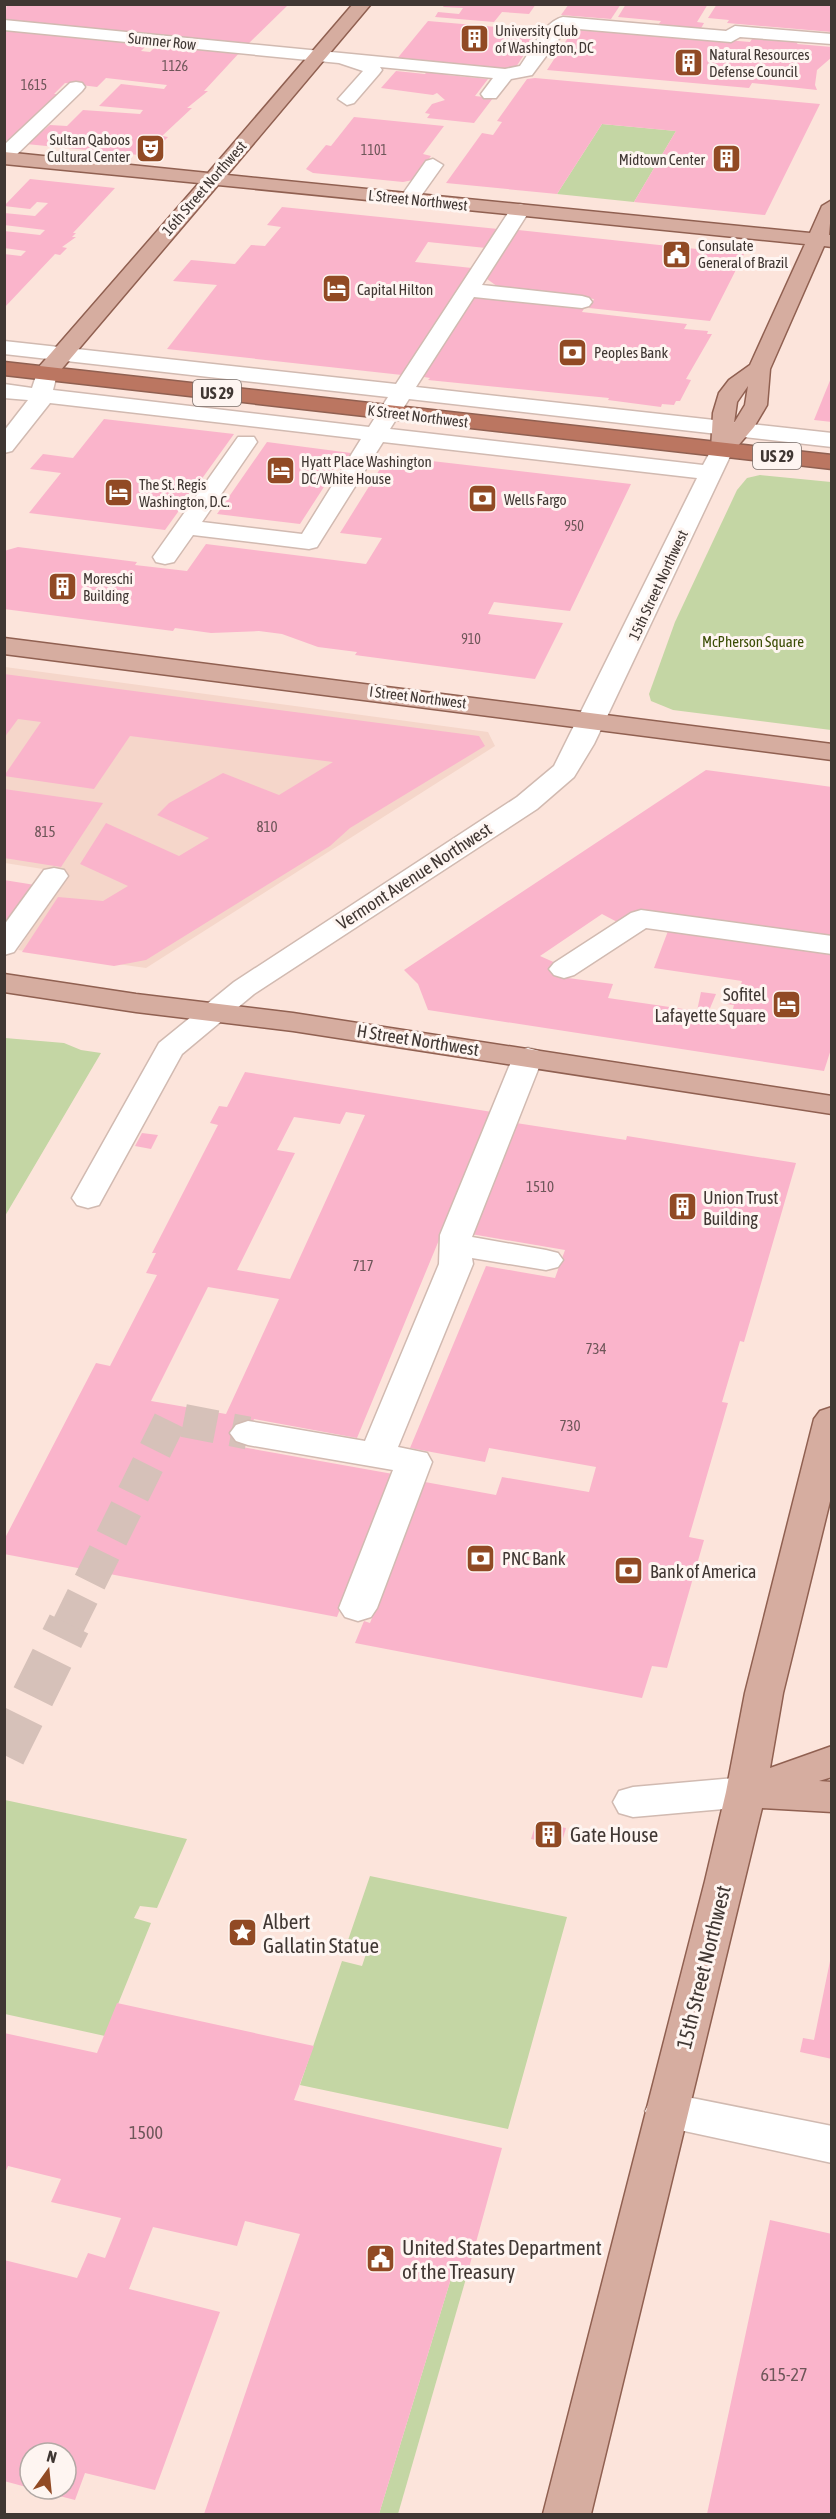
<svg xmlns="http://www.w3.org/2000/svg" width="836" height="2519" font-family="'Asap Condensed',sans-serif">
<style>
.built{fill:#f5d6ca}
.green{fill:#c4d6a4}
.building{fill:#fab4cb;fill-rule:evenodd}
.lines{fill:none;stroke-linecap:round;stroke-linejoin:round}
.minor-tunnel-far1{stroke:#d6c1b9;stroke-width:33;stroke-dasharray:33 16;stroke-linecap:butt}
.minor-tunnel{stroke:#d6c1b9;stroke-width:43;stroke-dasharray:43 22;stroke-linecap:butt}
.minor-casing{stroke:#d1bab1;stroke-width:3}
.major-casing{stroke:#906051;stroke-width:3}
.highway-casing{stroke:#906051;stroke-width:3}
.minor{fill:#fff;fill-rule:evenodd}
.major{fill:#d6ada0;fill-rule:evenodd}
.highway{fill:#bb7661;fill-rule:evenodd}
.labels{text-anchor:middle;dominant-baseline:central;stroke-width:6;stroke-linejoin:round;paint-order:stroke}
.far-number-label{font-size:14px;fill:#6e5659}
.far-poi-label{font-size:15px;fill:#403733;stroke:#fef5f1;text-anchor:start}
.far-street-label{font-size:15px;fill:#403733;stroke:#fef5f1}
.far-park-label{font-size:15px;fill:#3b4d05;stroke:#fef5f1}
.number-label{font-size:15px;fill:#6e5659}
.shield{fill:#fef5f1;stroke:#79706c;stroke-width:1.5}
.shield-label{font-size:16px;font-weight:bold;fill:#403733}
.street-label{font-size:18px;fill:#403733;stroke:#fef5f1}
.poi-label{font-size:18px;fill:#403733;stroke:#fef5f1;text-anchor:start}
.near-number-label{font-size:18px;fill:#6e5659}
.near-poi-label{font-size:21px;fill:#403733;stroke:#fef5f1;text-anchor:start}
.near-street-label{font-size:21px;fill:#403733;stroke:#fef5f1}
</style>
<rect width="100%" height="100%" fill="#fce4db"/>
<!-- built -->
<path class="built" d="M5 667 488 732 495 746 146 968 18 950 68 873 5 863Z"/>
<!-- green -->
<g class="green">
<path d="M602 124 676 131 634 202 557 194Z"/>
<path d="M760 475 831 482V730L673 710 651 701 649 694 675 622 737 490 747 478Z"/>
<path d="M5 1038 64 1043 81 1050 101 1053 5 1216Z"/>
<path d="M5 1800 187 1839 157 1908 140 1906 134 1918 151 1923 105 2036 5 2014Z"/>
<path d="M370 1876 567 1917 508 2129 300 2085 342 1961 362 1966 366 1954 345 1949Z"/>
<path d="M453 2272 467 2275 398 2514H379Z"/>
</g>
<!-- building -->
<g class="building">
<path d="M7 4H285L288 5 246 46 4 22Z"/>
<path d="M445 4H536L529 14 502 12 494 22 435 17 438 12 459 14 463 8 443 7Z"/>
<path d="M569 4H621L611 19 561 15Z"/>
<path d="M626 4H708L697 22 704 23 700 30 662 27 658 25 661 21 618 17Z"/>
<path d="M717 4H832V32L727 23 729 20 708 18Z"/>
<path d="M428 21 508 28 539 32 514 70 396 60Z"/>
<path d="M575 27 750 42 754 36 799 40 797 44 832 47V57L817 70 815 85 817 90 752 83 749 88 547 70Z"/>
<path d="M4 29 149 43 141 51 150 52 159 43 241 51 204 91H208L187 108H192L162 136 168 137 149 156 26 144 50 125 67 126 83 110 140 114 143 110 99 106 121 84 164 89 167 85 106 78 97 87 65 83 54 94H57L8 141 4 140Z"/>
<path d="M428 70 450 72 447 75 488 79 475 96 493 98 474 123 427 118 430 114 425 113 432 104 445 100 437 93 433 95 381 88 396 71 425 74Z"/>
<path d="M535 78 820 104 765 215 634 202 676 131 602 124 557 194 446 183 482 133 493 135 502 122 497 121 527 79Z"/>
<path d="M354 117 444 126 423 154 431 156 413 180 403 182 313 173 306 169 326 145 331 146Z"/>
<path d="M30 179 115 188 73 233H76L72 237H76L62 247 67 248 60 255 55 254 4 308V254L21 256 26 251 4 248V231L40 235 45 230 4 225V213L35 216 48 203 37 202 30 209 4 206Z"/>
<path d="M282 207 498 229 486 248 428 242 415 262 472 268 402 375 167 349 217 285 173 281 191 260 235 264 251 245 265 246 281 227 267 225Z"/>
<path d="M518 230 744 254 710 321 589 308 594 299 501 289 487 279Z"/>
<path d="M475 295 585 307 582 312 687 324 684 329 708 331 707 334H712L686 379 691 380 680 401H676L674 405 662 404 661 407 608 400 609 398 428 380 430 378 418 376 426 365H430Z"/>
<path d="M831 378 832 422 814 420Z"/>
<path d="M104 419 234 434 165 530 29 513 61 473 30 469 43 454 73 458Z"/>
<path d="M267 442 351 453 346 460 342 459 300 524 217 514Z"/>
<path d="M388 456 631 484 570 611 494 602 488 614 563 623 535 679 355 655 357 652 318 647 282 634 259 631 211 633 175 628 173 631 4 609V551L18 547 137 562 135 565 187 571 206 544 366 564 382 538 340 533Z"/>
<path d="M4 674 479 736 485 746 350 828 330 846 146 960 114 966 22 952 58 897 103 901 128 886 80 864 106 823 179 856 209 838 157 815 169 803 223 773 279 795 333 762 130 736 94 789 4 776 41 722 18 719 4 738Z"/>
<path d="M706 770 832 787V936L643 911 621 924 602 914 540 956 558 964 553 976 613 984 608 998 697 1011 701 992 716 994 708 1013 731 1016 734 1005 726 1004 730 992 738 994 742 981 654 968 668 931 832 955V1046L824 1071 428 1010 418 984 404 970Z"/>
<path d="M4 789 103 803 61 867 4 858Z"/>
<path d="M4 880 35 885 4 930Z"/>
<path d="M245 1072 492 1112 357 1438 254 1419 242 1447 393 1474 337 1617 4 1554V1540L96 1363 110 1366 157 1275 146 1273 156 1253H152L218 1125 210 1123 219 1106 227 1107ZM346 1112 365 1115 290 1279 237 1270 295 1153 277 1150 294 1117 340 1124ZM208 1287 279 1299 226 1414 151 1401Z"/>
<path d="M516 1123 626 1140 627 1136 796 1163 744 1342 740 1341 722 1402 728 1403 689 1537 704 1540 667 1668 652 1666 642 1698 355 1643 364 1621 370 1623 425 1482 496 1495 502 1477 589 1492 596 1467 489 1448 485 1462 410 1448 486 1266 555 1278 565 1250 471 1234Z"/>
<path d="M142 1133 158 1135 151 1149 135 1146Z"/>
<path d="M536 1823 566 1828 561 1845 531 1839Z"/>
<path d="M830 1961H832V2059L800 2052 803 2038 814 2040Z"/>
<path d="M117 2003 314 2046 294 2100 502 2148 467 2275 453 2272 379 2514H204L300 2234 245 2221 237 2246 153 2227 129 2289 220 2312 155 2490 85 2473 75 2500 36 2490 66 2489V2453H30V2488L4 2481V2260L77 2278 88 2253 105 2258 121 2218 51 2202 61 2179 8 2166 4 2175V2033L97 2053Z"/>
<path d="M770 2220 832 2234V2514H707Z"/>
</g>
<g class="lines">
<!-- minor-tunnel-far1 -->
<path class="minor-tunnel-far1" d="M68 1626 171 1418 248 1433"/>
<!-- minor-tunnel -->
<path class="minor-tunnel" d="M4 1755 69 1624"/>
<defs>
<g id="minor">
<path d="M563 17 726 31 735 26 832 34V44L740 37 731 42 567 28 532 75 511 79 496 98H484L481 94 493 78 380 67 382 70 379 74 354 103 347 105 338 99 363 71 339 63 4 30V20L505 69 520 66C531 51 544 21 563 17Z"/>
<path d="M76 82 82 83 85 87 82 91 11 160 4 162V145L70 83Z"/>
<path d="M433 159 443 165 416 203H402L399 199 402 195 426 161Z"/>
<path d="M520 204 527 206 530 210 482 285 582 296 589 298 592 302 589 306 582 308 474 297 416 387 832 433V447L409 399 390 429 703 465 714 445H730L733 450 594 744 574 777 537 809 254 994 182 1054 99 1205 88 1208 77 1205 72 1198 159 1043 234 982 517 797 554 766 697 478 383 442 317 547 309 549 193 535 174 562 165 564 156 562 153 557 238 437H254L257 442 202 522 302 534 361 439 50 403 12 451 4 453V431L28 400 4 398V384L32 388 37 373H53L56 378 53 390 369 427 388 397 4 354V341L396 384 510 210 513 206Z"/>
<path d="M54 868 64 870 68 876 14 952 4 955V925L44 870Z"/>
<path d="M641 910 832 936V954L646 928 574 975 564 978 554 975 549 969 554 963 631 913Z"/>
<path d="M528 1048 539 1051 543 1057 472 1237 546 1250 558 1253 563 1260 558 1267 546 1270 472 1258 473 1264 398 1447 427 1453 432 1462 377 1608 371 1617 358 1621 345 1617 339 1608 393 1470 248 1445 236 1441 230 1433 236 1425 248 1421 365 1441 439 1264 440 1235 513 1057 517 1051Z"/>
<path d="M746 1777 760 1781 766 1792 760 1803 746 1807 633 1817 619 1813 613 1802 619 1791 633 1787Z"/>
<path d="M667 2093 832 2126V2163L652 2124 645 2111 652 2098Z"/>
</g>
<g id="major">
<path d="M353 4H371L227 175 810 233 822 206 832 200 829 235H832V247L824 246 770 369 767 405 754 427 730 455H714L711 450 713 413 719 393 729 380 750 365 805 244 218 185 54 378H38L35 373 38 368 199 183 4 164V152L208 173ZM748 386 745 405 734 423 737 402Z"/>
<path d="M4 638 832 744V760L4 654Z"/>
<path d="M4 974 136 994 293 1013 832 1096V1114L293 1031 136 1012 4 992Z"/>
<path d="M832 1407V1493L783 1693 770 1768 832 1746V1777L819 1781 832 1782V1812L762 1808 591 2514H543L705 1881 726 1792 745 1693 814 1419 820 1411Z"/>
</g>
<path id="highway" d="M4 362 832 455V469L4 375Z"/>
</defs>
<!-- minor casing -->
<use href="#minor" class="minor-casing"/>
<!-- major casing -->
<use href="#major" class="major-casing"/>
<!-- highway casing -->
<use href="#highway" class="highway-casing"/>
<!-- minor -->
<use href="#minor" class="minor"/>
<!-- major -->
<use href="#major" class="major"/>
<!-- highway -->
<use href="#highway" class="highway"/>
</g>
<!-- icons -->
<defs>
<symbol id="building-square" viewBox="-11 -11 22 22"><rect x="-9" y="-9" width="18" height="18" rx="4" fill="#914a24" stroke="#fef5f1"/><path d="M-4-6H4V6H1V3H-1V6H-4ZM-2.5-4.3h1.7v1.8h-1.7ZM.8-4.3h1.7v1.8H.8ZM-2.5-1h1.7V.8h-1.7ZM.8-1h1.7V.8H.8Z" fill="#fff"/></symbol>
<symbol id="theatre-square" viewBox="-11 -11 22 22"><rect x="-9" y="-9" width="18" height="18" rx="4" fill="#914a24" stroke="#fef5f1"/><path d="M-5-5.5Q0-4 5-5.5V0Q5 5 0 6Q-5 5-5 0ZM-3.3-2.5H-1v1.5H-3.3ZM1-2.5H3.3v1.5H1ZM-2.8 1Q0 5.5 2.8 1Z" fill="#fff"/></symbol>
<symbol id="civic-square" viewBox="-11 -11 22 22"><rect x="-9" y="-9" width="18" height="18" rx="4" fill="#914a24" stroke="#fef5f1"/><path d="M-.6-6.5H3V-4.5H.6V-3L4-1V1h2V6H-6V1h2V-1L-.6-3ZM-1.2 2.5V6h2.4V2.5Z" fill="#fff"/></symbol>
<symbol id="hotel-square" viewBox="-11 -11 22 22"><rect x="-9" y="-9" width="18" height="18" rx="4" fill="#914a24" stroke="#fef5f1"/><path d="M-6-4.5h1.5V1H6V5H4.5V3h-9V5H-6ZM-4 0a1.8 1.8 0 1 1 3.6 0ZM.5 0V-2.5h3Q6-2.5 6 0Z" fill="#fff"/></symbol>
<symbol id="bank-square" viewBox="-11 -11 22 22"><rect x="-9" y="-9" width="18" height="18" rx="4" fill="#914a24" stroke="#fef5f1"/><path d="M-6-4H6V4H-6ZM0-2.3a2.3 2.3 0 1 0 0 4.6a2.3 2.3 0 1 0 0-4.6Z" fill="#fff"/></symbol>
<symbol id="sight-square" viewBox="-11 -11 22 22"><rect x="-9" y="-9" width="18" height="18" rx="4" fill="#914a24" stroke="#fef5f1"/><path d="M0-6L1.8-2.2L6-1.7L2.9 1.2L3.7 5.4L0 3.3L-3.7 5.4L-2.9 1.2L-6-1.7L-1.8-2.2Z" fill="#fff"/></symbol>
</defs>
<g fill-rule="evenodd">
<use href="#building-square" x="458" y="22" width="33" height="33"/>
<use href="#building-square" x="672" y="46" width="33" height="33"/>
<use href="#theatre-square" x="134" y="132" width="33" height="33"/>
<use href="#building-square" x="710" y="142" width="33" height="33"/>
<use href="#civic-square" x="660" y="238" width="33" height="33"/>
<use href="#hotel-square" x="320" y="272" width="33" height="33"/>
<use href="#bank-square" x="556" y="336" width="33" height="33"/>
<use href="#hotel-square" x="264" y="454" width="33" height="33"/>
<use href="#hotel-square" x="102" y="476" width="33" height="33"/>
<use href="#bank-square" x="466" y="482" width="33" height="33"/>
<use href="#building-square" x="46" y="570" width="33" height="33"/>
<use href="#hotel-square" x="770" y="988" width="33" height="33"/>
<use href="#building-square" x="666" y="1190" width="33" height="33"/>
<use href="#bank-square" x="464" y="1542" width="33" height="33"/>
<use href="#bank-square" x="612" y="1554" width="33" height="33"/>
<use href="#building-square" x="532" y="1818" width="33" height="33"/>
<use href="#sight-square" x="226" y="1916" width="33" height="33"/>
<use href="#civic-square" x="364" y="2242" width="33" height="33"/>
</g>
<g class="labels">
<!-- far-number labels -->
<g class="far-number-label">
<text x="175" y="66">1126</text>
<text x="34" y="85">1615</text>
<text x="374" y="150">1101</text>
<text x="574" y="526">950</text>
<text x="471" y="639">910</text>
</g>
<!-- far-poi labels -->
<g class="far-poi-label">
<text x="495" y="30">University Club<tspan x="495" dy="17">of Washington, DC</tspan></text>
<text x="709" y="54">Natural Resources<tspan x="709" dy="17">Defense Council</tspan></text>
<text x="130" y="139" text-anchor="end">Sultan Qaboos<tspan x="130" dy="17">Cultural Center</tspan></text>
<text x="705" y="159" text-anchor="end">Midtown Center</text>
<text x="698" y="245">Consulate<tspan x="698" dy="17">General of Brazil</tspan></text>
<text x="357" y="289">Capital Hilton</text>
<text x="594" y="352">Peoples Bank</text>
<text x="301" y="461">Hyatt Place Washington<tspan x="301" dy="17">DC/White House</tspan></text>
<text x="139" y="484">The St. Regis<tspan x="139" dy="17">Washington, D.C.</tspan></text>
<text x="504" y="499">Wells Fargo</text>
<text x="83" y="578">Moreschi<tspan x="83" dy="17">Building</tspan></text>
</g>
<!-- far-street labels -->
<g class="far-street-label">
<text transform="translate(162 41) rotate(6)">Sumner Row</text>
<text transform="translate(204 188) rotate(-49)">16th Street Northwest</text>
<text transform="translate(418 200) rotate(6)">L Street Northwest</text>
<text transform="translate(418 416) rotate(7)">K Street Northwest</text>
<text transform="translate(658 585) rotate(-65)">15th Street Northwest</text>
<text transform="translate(418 697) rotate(7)">I Street Northwest</text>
</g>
<!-- far-park labels -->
<g class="far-park-label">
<text x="753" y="641">McPherson Square</text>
</g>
<!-- number labels -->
<g class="number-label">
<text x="267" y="826">810</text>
<text x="45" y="831">815</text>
<text x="540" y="1186">1510</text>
<text x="363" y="1265">717</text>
<text x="596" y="1348">734</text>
<text x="570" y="1425">730</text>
</g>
<!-- shield labels -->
<g class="shield">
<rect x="193" y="380" width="48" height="26" rx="4.5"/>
<rect x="753" y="443" width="48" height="26" rx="4.5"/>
</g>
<g class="shield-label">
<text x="217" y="393">US 29</text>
<text x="777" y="456">US 29</text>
</g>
<!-- street labels -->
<g class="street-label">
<text transform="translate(414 876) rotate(-33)">Vermont Avenue Northwest</text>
<text transform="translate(418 1040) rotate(9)">H Street Northwest</text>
</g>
<!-- poi labels -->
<g class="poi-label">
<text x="766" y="994" text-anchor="end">Sofitel<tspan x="766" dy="21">Lafayette Square</tspan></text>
<text x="703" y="1197">Union Trust<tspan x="703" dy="21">Building</tspan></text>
<text x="502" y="1558">PNC Bank</text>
<text x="650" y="1571">Bank of America</text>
</g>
<!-- near-number labels -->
<g class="near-number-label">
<text x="146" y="2132">1500</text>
<text x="784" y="2374">615‑27</text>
</g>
<!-- near-poi labels -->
<g class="near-poi-label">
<text x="570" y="1834">Gate House</text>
<text x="263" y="1921">Albert<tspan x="263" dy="24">Gallatin Statue</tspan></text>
<text x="402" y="2247">United States Department<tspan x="402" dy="24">of the Treasury</tspan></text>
</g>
<!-- near-street labels -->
<g class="near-street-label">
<text transform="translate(703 1967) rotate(-76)">15th Street Northwest</text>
</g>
</g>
<!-- border -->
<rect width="836" height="2519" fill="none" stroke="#403733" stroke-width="12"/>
<!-- north arrow -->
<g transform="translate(48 2471) rotate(15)"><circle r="28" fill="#fef5f1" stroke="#b2a9a5" stroke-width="1.5"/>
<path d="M0-4.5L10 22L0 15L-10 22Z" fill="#914a24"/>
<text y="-9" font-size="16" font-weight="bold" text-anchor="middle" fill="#403733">N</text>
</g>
</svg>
